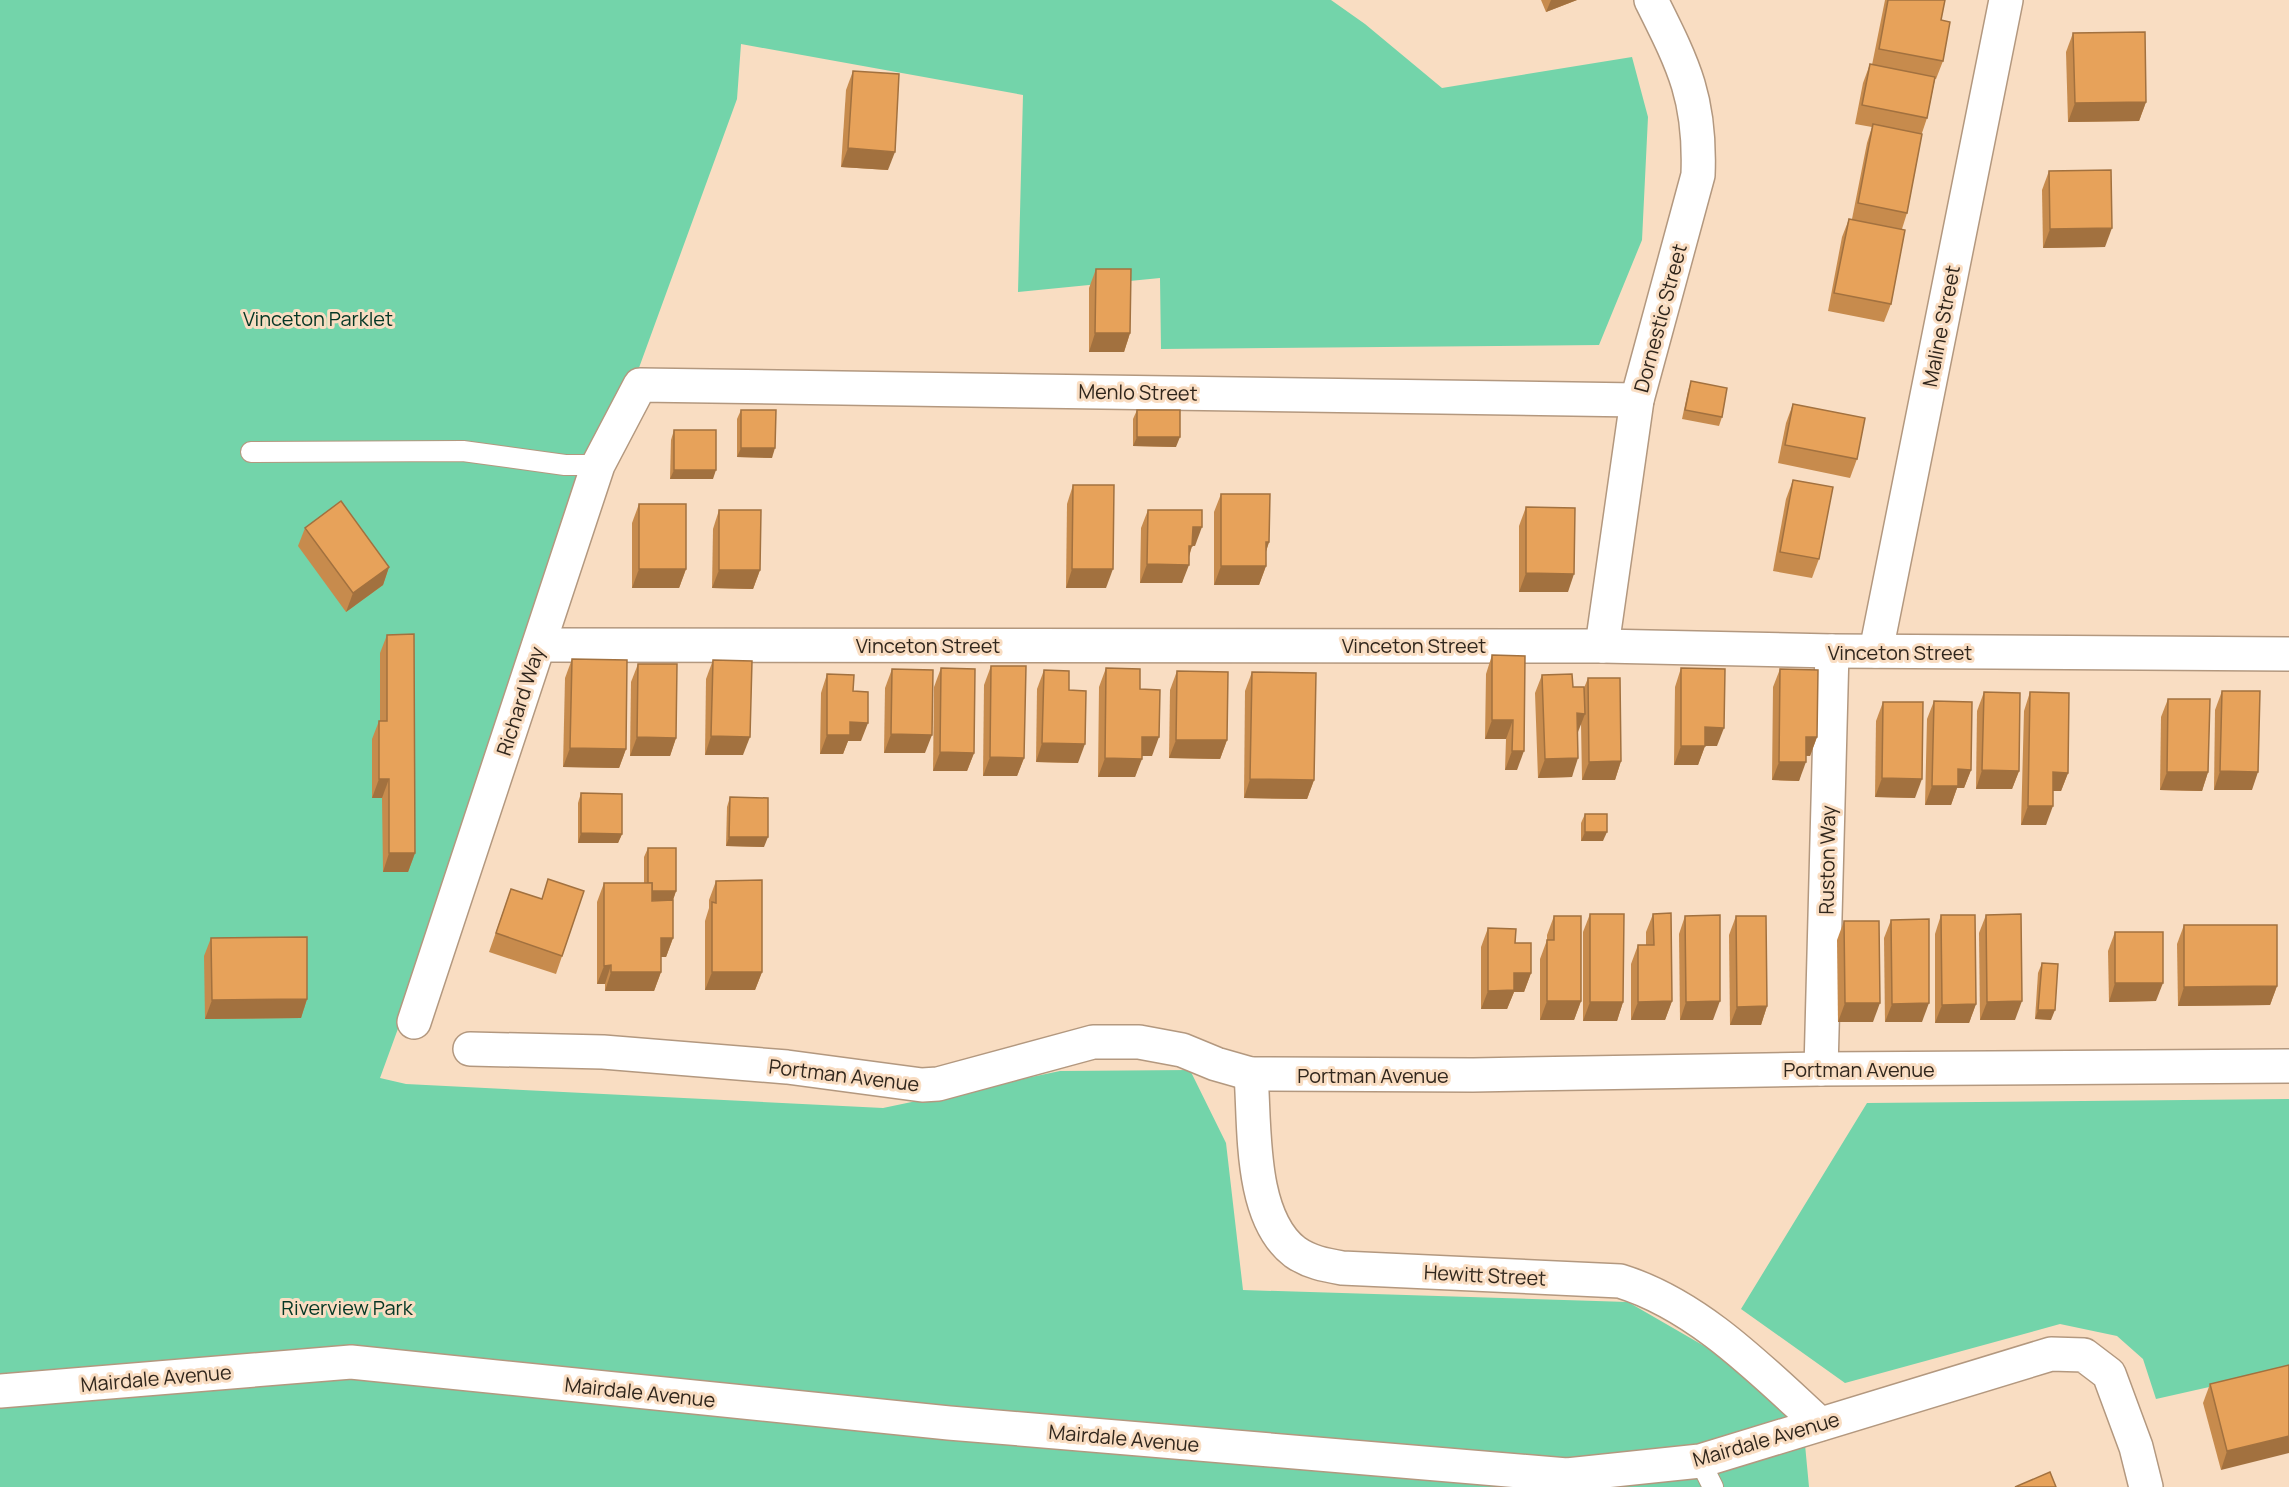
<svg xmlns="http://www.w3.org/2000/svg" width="2289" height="1487" font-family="Manrope,sans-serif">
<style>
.green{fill:#73d4aa}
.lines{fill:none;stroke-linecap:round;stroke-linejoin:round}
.service-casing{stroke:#b3987f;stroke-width:22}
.minor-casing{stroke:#b3987f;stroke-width:36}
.tertiary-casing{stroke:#b3987f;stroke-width:36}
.service{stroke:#fff;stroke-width:20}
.minor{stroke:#fff;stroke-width:33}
.tertiary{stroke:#fff;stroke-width:33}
.wall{fill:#c78b4d}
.shaded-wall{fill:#a2713f}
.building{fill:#e7a25a;stroke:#a2713f;stroke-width:1.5}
.labels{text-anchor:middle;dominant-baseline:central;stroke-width:6;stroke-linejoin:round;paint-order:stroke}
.park-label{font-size:20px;fill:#043624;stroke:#f9ddc2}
.street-label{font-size:20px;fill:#30261c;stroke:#f9ddc2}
</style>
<rect width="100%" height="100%" fill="#f9ddc2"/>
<!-- green -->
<g class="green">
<path d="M0 0H1331L1365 24 1442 88 1632 57 1648 117 1642 240 1599 345 1161 349 1160 278 1018 292 1023 95 741 44 737 99 380 1078 406 1084 883 1108 1060 1071 1190 1070 1226 1143 1243 1290 1628 1302 1801 1402 1809 1487H0Z"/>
<path d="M2289 1099V1369L2156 1399 2143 1359 2117 1336 2060 1324 1845 1383 1741 1309 1867 1103Z"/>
</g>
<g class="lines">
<defs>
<g id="service">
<path d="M251 452 463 451 565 465H598"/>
<path d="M1700 1461 1713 1487"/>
</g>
<g id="minor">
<path d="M539 645 1602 646 1832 651 2289 654"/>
<path d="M1602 646 1637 400 1698 175C1701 99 1684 66 1651 0"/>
<path d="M1876 651 2006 0"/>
<path d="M414 1022 598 465 640 385 1637 400"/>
<path d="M470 1049 603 1052 787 1067 922 1085 938 1084 1093 1042H1139L1182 1050 1216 1064 1251 1074 1473 1075 1821 1069 2289 1066"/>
<path d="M1821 1069 1832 651"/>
<path d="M1251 1074C1255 1126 1249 1217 1295 1252 1309 1262 1325 1265 1342 1268L1620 1281C1698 1305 1761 1370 1820 1424"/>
</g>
<path id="tertiary" d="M0 1391 351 1362 949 1423 1567 1475 1700 1461 2051 1354 2084 1355 2109 1374 2136 1447 2146 1487"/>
</defs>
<!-- service casing -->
<use href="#service" class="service-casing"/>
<!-- minor casing -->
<use href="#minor" class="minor-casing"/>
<!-- tertiary casing -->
<use href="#tertiary" class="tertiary-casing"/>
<!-- service -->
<use href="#service" class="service"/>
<!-- minor -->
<use href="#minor" class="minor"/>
<!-- tertiary -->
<use href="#tertiary" class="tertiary"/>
</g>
<!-- wall -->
<g class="wall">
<path d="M1541 0H1577L1546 12Z"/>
<path d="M1885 0H1945L1941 20 1943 61 1936 79H1935L1927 118 1922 133 1907 213 1902 229 1891 304 1884 322 1828 311 1842 237 1849 219H1852L1867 143 1872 127 1855 124 1863 83 1870 64 1872 65Z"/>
<path d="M2073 33 2146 102 2139 121 2068 122 2066 52Z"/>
<path d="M853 71 888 170 841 167 846 90Z"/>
<path d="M2049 171 2105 247 2043 248 2042 190Z"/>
<path d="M1096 269 1130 333 1124 352H1089V288Z"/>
<path d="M1691 381 1722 417 1719 426 1682 419 1688 391Z"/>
<path d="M1793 404 1857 459 1850 478 1778 463 1786 423Z"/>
<path d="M741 410 772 458 737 457V419Z"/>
<path d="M1137 410 1176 447 1133 446V419Z"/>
<path d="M674 430 713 479H670L671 440Z"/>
<path d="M1793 480 1819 559 1812 578 1773 571 1786 499Z"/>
<path d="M1073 485 1106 588H1066L1067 504Z"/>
<path d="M1221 494 1269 542 1266 552V566L1259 585H1214V512Z"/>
<path d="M639 504 686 569 679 588H632V523Z"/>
<path d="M1526 507 1568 592H1519V526Z"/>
<path d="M719 510 760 570 753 589 712 588 713 529Z"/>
<path d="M1148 510 1195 546H1192L1182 583H1140L1141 528Z"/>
<path d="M305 528 389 567 383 585 346 612 298 546Z"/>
<path d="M387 635 415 853 408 872H383L382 798H372V739L379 721H380V653Z"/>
<path d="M1492 655 1525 656 1517 770H1505L1506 739H1485L1486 674Z"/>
<path d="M572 659 626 749 619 768 563 767 565 678Z"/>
<path d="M713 660 743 755H705L706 679Z"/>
<path d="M638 664 676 738 670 756H630L631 682Z"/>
<path d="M991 666 1024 758 1017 776H983L984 685Z"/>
<path d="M941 668 974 753 967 771H933L934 687Z"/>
<path d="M1106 668 1140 689 1152 756H1142L1135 777H1098L1099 687Z"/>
<path d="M1681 668 1717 746H1705L1698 765H1674L1675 687Z"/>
<path d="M892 669 925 753H884L885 688Z"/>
<path d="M1780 669 1817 737 1810 756H1806L1799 781 1772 780 1773 687Z"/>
<path d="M1044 670 1069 690 1078 763 1036 762 1037 689Z"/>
<path d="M1177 671 1227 740 1220 759 1169 758 1170 690Z"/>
<path d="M1252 672 1314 780 1307 799 1244 798 1245 691Z"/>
<path d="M827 674 853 691 861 741H848L843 754H820L821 693Z"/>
<path d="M1542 675 1573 687 1584 688 1588 678 1621 761 1615 780H1582L1581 723 1577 732 1572 777 1538 778 1535 693Z"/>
<path d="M2222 691 2252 790H2214L2215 710Z"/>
<path d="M1984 692 2019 771 2012 789H1976L1977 711Z"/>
<path d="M2030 692 2068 773 2061 791H2053L2046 825H2021L2024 711Z"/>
<path d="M2168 699 2208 772 2202 791 2160 790 2161 717Z"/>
<path d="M1934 701 1971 770 1964 788H1957L1951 805H1925L1927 719Z"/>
<path d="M1883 702 1915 798 1875 797 1876 721Z"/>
<path d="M581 793 622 834 618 843H578V803Z"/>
<path d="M730 797 764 847 726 846 727 807Z"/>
<path d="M1585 814 1603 841H1581V823Z"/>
<path d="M648 848 676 891 673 900V938L666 957H661V972L654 991H605V984H597V902L604 883H644V857Z"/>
<path d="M716 881 762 972 755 990H705V921L709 908V900Z"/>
<path d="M511 889 541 899 584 891 556 974 489 952Z"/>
<path d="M1590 914 1623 1002 1617 1021H1583V932Z"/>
<path d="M1653 914 1672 1001 1665 1020H1631V964L1638 945H1646V932Z"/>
<path d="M1941 915 1976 1004 1969 1023H1935V934Z"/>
<path d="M1986 915 2015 1020H1980L1979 933Z"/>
<path d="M1554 916 1581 1001 1574 1020H1540V959L1547 940V935Z"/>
<path d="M1685 916 1713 1020H1680L1679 934Z"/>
<path d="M1736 916 1767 1006 1761 1025H1730L1729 935Z"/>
<path d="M1891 920 1922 1022H1885L1884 938Z"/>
<path d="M1844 921 1873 1022H1838L1837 940Z"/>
<path d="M2184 925 2277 986 2270 1005 2178 1006 2177 944Z"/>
<path d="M1488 928 1515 943 1531 973 1524 992H1514L1507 1009H1481V947Z"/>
<path d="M2115 932 2156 1001 2109 1002 2108 951Z"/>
<path d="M211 938 307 999 301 1018 205 1019 204 956Z"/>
<path d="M2042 963 2051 1020 2035 1019 2038 973Z"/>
<path d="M2289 1365 2221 1470 2203 1403 2210 1384Z"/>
</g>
<!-- shaded-wall -->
<g class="shaded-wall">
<path d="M1551 0H1577L1546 12Z"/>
<path d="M2146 102 2139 121 2068 122 2075 103Z"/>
<path d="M848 148 895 152 888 170 841 167Z"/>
<path d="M2112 228 2105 247 2043 248 2050 229Z"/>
<path d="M1095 333H1130L1124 352H1089Z"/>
<path d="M1137 437H1180L1176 447 1133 446Z"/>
<path d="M741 448H775L772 458 737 457Z"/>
<path d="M674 470H716L713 479H670Z"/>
<path d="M1193 527H1202L1195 546 1186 545Z"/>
<path d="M1266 542H1269L1263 560Z"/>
<path d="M1189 546H1192L1186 565H1189L1182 583H1140L1147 564Z"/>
<path d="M1221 566H1266L1259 585H1214Z"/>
<path d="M389 567 383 585 346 612 353 593Z"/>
<path d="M639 569H686L679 588H632Z"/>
<path d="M1072 569H1113L1106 588H1066Z"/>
<path d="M719 570H760L753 589 712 588Z"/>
<path d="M1526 573 1574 574 1568 592H1519Z"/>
<path d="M1577 713 1585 714 1578 732H1570Z"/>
<path d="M1492 720H1513L1506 739H1485Z"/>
<path d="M850 722 868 723 861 741H848L843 754H820L827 735Z"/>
<path d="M1705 727 1724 728 1717 746H1698Z"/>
<path d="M891 734 932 735 925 753H884Z"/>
<path d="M711 736 750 737 743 755H705Z"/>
<path d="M637 737 676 738 670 756H630Z"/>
<path d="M1142 737H1159L1152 756H1135Z"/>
<path d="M1806 737H1817L1810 756 1799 755Z"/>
<path d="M1176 740H1227L1220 759 1169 758Z"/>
<path d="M1042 743 1085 744 1078 763 1036 762Z"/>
<path d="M1681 746H1705L1698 765H1674Z"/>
<path d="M570 748 626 749 619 768 563 767Z"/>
<path d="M1512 751H1524L1517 770H1505Z"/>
<path d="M940 752 974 753 967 771H933Z"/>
<path d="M990 757 1024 758 1017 776H983Z"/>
<path d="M1105 758 1142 759 1135 777H1098Z"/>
<path d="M1578 758 1572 777 1538 778 1545 759Z"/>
<path d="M1621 761 1615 780H1582L1589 762Z"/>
<path d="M1779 762H1806L1799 781 1772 780Z"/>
<path d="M1958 769 1971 770 1964 788H1957L1951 805H1925L1932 786Z"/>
<path d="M1982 770 2019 771 2012 789H1976Z"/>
<path d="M2220 771 2258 772 2252 790H2214Z"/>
<path d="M2053 772 2068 773 2061 791H2047Z"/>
<path d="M2167 772H2208L2202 791 2160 790Z"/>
<path d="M1882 778 1922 779 1915 798 1875 797Z"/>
<path d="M379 779H389L382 798H372Z"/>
<path d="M1250 779 1314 780 1307 799 1244 798Z"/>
<path d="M2028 806H2053L2046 825H2021Z"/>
<path d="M1585 832H1607L1603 841H1581Z"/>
<path d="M581 833 622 834 618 843H578Z"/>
<path d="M729 837H768L764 847 726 846Z"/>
<path d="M389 853H415L408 872H383Z"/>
<path d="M648 891H676L673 900H644Z"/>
<path d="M661 938H673L666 957H654Z"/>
<path d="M611 965 605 984H597L604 966Z"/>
<path d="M611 972H661L654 991H605Z"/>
<path d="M712 972H762L755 990H705Z"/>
<path d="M1514 973H1531L1524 992H1514L1507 1009H1481L1488 991Z"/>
<path d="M2115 983H2163L2156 1001 2109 1002Z"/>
<path d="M2277 986 2270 1005 2178 1006 2184 987Z"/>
<path d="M307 999 301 1018 205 1019 212 1000Z"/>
<path d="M1547 1001H1581L1574 1020H1540Z"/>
<path d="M1672 1001 1665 1020H1631L1638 1002Z"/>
<path d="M1720 1001 1713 1020H1680L1686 1002Z"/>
<path d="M2022 1001 2015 1020H1980L1987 1002Z"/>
<path d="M1590 1002H1623L1617 1021H1583Z"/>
<path d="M1845 1003H1880L1873 1022H1838Z"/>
<path d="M1929 1003 1922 1022H1885L1892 1004Z"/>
<path d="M1976 1004 1969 1023H1935L1942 1005Z"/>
<path d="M1767 1006 1761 1025H1730L1737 1007Z"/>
<path d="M2038 1010H2055L2051 1020 2035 1019Z"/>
<path d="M2289 1436V1453L2221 1470 2227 1451Z"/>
</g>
<!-- building -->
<g class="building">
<path d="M1888 0H1945L1941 20 1950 22 1943 61 1879 49Z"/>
<path d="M2145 32 2146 102 2075 103 2073 33Z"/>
<path d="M1870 64 1935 77 1927 118 1862 105Z"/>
<path d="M853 71 899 74 895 152 848 148Z"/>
<path d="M1873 124 1922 134 1907 213 1858 203Z"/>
<path d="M2111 170 2112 228 2050 229 2049 171Z"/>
<path d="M1849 219 1905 230 1891 304 1834 293Z"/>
<path d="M1096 269H1131L1130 333H1095Z"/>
<path d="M1691 381 1727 388 1722 417 1685 410Z"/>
<path d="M1793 404 1865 418 1857 459 1785 445Z"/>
<path d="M741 410H776L775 448H741Z"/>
<rect x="1137" y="410" width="43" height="27"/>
<rect x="674" y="430" width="42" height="40"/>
<path d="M1793 480 1833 487 1819 559 1780 552Z"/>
<path d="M1073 485H1114L1113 569H1072Z"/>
<path d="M1221 494H1270L1269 542H1266V566H1221Z"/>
<path d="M341 501 389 567 353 593 305 528Z"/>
<rect x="639" y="504" width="47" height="65"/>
<path d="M1526 507 1575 508 1574 574 1526 573Z"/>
<path d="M719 510H761L760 570H719Z"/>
<path d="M1148 510H1202V527H1193L1192 546H1189V565L1147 564Z"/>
<path d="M414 634 415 853H389V779H379V721H387V635Z"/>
<path d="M1492 655 1525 656 1524 751H1512L1513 720H1492Z"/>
<path d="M572 659 627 660 626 749 570 748Z"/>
<path d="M713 660 752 661 750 737 711 736Z"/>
<path d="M638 664H677L676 738 637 737Z"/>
<path d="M991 666H1026L1024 758 990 757Z"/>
<path d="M941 668 975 669 974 753 940 752Z"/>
<path d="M1106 668 1140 669V689L1160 690 1159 737H1142V759L1105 758Z"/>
<path d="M1681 668 1725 669 1724 728 1705 727V746H1681Z"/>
<path d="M892 669 933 670 932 735 891 734Z"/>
<path d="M1780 669 1818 670 1817 737H1806V762H1779Z"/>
<path d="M1044 670 1069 671V690L1086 691 1085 744 1042 743Z"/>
<path d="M1177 671 1228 672 1227 740H1176Z"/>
<path d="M1252 672 1316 673 1314 780 1250 779Z"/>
<path d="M827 674 854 675 853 691 868 692V723L850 722V735H827Z"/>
<path d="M1572 674 1573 687H1584L1585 714 1577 713 1578 758 1545 759 1542 675Z"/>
<path d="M1588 678H1620L1621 761 1589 762Z"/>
<path d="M2222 691H2260L2258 772 2220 771Z"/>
<path d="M1984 692 2020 693 2019 771 1982 770Z"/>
<path d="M2030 692 2069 693 2068 773 2053 772V806H2028Z"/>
<path d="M2168 699H2210L2208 772H2167Z"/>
<path d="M1934 701 1972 702 1971 770 1958 769V786H1932Z"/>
<path d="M1883 702H1923L1922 779 1882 778Z"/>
<path d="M581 793 622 794V834L581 833Z"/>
<path d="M730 797 768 798V837H729Z"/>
<rect x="1585" y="814" width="22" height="18"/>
<path d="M648 848H676V891H652V883H648Z"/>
<path d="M548 879 584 891 562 956 496 933 511 889 542 899Z"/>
<path d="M762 880V972H712V902L716 903V881Z"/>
<path d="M604 883H652V901L673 900V938H661V972H611V965L604 966Z"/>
<path d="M1671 913 1672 1001 1638 1002V945H1654L1653 914Z"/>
<path d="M1590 914H1624L1623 1002H1590Z"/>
<path d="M2021 914 2022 1001 1987 1002 1986 915Z"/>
<path d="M1720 915V1001L1686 1002 1685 916Z"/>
<path d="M1941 915H1975L1976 1004 1942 1005Z"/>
<path d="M1554 916H1581V1001H1547V940H1554Z"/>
<path d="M1736 916H1766L1767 1006 1737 1007Z"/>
<path d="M1929 919V1003L1892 1004 1891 920Z"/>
<path d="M1844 921H1879L1880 1003H1845Z"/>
<path d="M2184 925H2277V986L2184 987Z"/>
<path d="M1488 928 1516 929 1515 943H1531V973H1514V990L1488 991Z"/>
<rect x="2115" y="932" width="48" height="51"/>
<path d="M307 937V999L212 1000 211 938Z"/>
<path d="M2042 963 2058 964 2055 1010H2038Z"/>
<path d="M2289 1365V1436L2227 1451 2210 1384Z"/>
<path d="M2050 1472 2056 1487H2015Z"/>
</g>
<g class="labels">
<!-- park labels -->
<g class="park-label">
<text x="318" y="318">Vinceton Parklet</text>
<text x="347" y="1307">Riverview Park</text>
</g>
<!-- street labels -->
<g class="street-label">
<text transform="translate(1660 318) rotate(-75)">Dornestic Street</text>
<text transform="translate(1941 326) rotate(-79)">Maline Street</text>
<text transform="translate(1138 392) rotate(1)">Menlo Street</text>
<text x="928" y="645">Vinceton Street</text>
<text x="1414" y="645">Vinceton Street</text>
<text x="1900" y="652">Vinceton Street</text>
<text transform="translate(520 701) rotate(-72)">Richard Way</text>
<text transform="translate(1827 860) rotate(-89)">Ruston Way</text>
<text x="1859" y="1069">Portman Avenue</text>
<text transform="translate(844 1075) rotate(7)">Portman Avenue</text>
<text x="1373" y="1075">Portman Avenue</text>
<text transform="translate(1485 1275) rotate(3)">Hewitt Street</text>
<text transform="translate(156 1378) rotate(-5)">Mairdale Avenue</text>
<text transform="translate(640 1392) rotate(6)">Mairdale Avenue</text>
<text transform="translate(1124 1438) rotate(5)">Mairdale Avenue</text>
<text transform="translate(1766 1439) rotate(-16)">Mairdale Avenue</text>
</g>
</g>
</svg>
